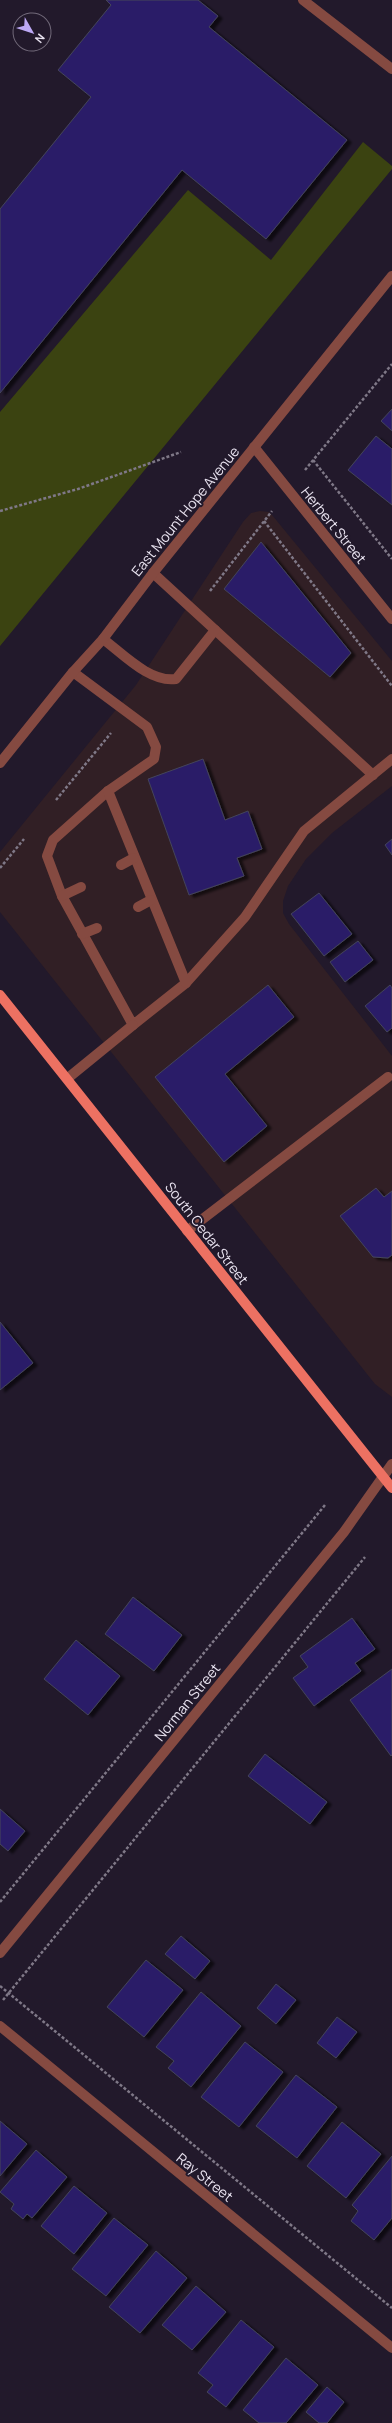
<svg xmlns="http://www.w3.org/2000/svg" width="392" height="2423" font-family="Manrope,sans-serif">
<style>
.commercial{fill:#311f25}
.green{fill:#3b4311}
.building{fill:#2a1e68;stroke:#44445a;filter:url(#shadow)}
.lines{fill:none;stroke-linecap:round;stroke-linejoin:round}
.path{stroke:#7f7887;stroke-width:2.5;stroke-dasharray:3 2;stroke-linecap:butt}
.service{stroke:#854a41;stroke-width:10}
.minor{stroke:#854a41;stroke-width:10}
.tertiary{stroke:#854a41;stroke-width:10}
.primary{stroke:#ed7162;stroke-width:10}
.labels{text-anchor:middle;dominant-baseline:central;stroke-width:4;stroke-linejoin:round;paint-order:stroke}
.street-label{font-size:14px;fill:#e9e3f0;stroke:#22192b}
</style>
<defs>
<filter id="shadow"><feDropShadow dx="4.5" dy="2.5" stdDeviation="1" flood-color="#0009"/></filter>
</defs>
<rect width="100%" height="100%" fill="#22192b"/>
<!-- commercial -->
<path class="commercial" d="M260 511 269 512 272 515 392 661V786L332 833 306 859 288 886 283 901V913L289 924 392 1056V1397L375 1384 0 912V852L136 685 243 522 251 513Z"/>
<!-- green -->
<path class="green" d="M363 142 392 166V169L0 646V412L188 190 271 260Z"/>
<!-- building -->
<g class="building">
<path d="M106 0H198L218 16 209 27 347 140 266 239 182 170 0 393V209L91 97 58 70 111 5Z"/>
<path d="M392 409V431L381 421Z"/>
<path d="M376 436 392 449V505L348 470Z"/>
<path d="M261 542 351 653 330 677 224 589Z"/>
<path d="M203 759 225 820 248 811 262 849 237 858 244 876 189 895 148 779Z"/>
<path d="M392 839V855L385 845Z"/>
<path d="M319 893 352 934 324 956 291 914Z"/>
<path d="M358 941 373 960 345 982 330 962Z"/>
<path d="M268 985 294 1017 225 1074 267 1126 224 1162 155 1077Z"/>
<path d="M390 985 392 988V1028L387 1032 365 1006Z"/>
<path d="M376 1188 384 1197 392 1191V1255L388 1258 373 1257 340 1216Z"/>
<path d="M0 1322 33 1363 0 1390Z"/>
<path d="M133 1597 182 1635 154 1671 105 1634Z"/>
<path d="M352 1618 375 1649 355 1663 361 1671 314 1706 293 1678 308 1667 300 1656Z"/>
<path d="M76 1640 120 1676 88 1715 44 1679Z"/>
<path d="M392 1669V1755L391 1756 350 1700Z"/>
<path d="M265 1754 327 1802 310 1824 248 1776Z"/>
<path d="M0 1809 25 1831 8 1851 0 1844Z"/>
<path d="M181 1936 210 1961 195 1979 165 1954Z"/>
<path d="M146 1960 183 1990 144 2037 107 2007Z"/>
<path d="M276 1984 296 2000 276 2024 257 2008Z"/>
<path d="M201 1992 241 2026 191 2087 168 2068 174 2061 156 2047Z"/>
<path d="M337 2017 357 2032 336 2058 317 2043Z"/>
<path d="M245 2042 283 2072 239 2127 201 2097Z"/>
<path d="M296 2075 337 2107 297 2158 256 2126Z"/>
<path d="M0 2121 27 2144 0 2176Z"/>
<path d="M342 2122 381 2154 346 2198 307 2166Z"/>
<path d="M36 2150 67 2177 32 2218 27 2214 23 2219 11 2209 14 2204 0 2192Z"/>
<path d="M392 2156V2218L374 2240 351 2221 358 2211 352 2205Z"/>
<path d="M74 2186 107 2213 74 2254 41 2226Z"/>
<path d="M114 2218 148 2245 106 2296 72 2269Z"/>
<path d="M156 2251 187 2278 140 2333 109 2307Z"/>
<path d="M196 2286 226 2312 192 2350 162 2325Z"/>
<path d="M241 2320 274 2347 226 2407 207 2392 213 2385 198 2373Z"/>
<path d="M286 2358 318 2385 286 2423H259L243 2410Z"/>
<path d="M327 2387 344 2402 327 2423H319L306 2412Z"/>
</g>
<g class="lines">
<!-- path -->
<g class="path">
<path d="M313 460 392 559"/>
<path d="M305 470 392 364"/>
<path d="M0 511 78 489 181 452"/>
<path d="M264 521 392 686"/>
<path d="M210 591 272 511"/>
<path d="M56 800 111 733"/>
<path d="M0 868 24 839"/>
<path d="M0 1902 325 1505"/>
<path d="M0 1986 392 2308"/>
<path d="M3 2000 365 1557"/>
</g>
<!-- service -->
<g class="service">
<path d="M303 0 392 69"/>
<path d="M153 573 373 775"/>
<path d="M103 639C123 654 150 683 176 679L215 630"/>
<path d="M73 672 147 727 156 747 154 759 108 791 53 840 47 856 62 896 133 1025 186 983 245 917 304 831 392 759"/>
<path d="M108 791 186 983"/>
<path d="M121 865 134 858"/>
<path d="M62 896 81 887"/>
<path d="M138 907 151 900"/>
<path d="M82 934 97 928"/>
<path d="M68 1078 133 1025"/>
<path d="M187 1231 388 1077"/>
</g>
<!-- minor -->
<g class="minor">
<path d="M254 447 392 619"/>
<path d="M0 1953 344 1532 392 1464"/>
<path d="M0 2026 392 2348"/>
</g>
<!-- tertiary -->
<path class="tertiary" d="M0 763 73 672 103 639 153 573 392 276"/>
<!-- primary -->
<path class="primary" d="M0 995 392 1488"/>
</g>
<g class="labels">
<!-- street labels -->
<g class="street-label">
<text transform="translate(185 511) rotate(-51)">East Mount Hope Avenue</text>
<text transform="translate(334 525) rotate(51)">Herbert Street</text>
<text transform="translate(207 1233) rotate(52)">South Cedar Street</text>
<text transform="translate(187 1702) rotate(-51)">Norman Street</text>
<text transform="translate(205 2177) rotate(39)">Ray Street</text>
</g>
</g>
<!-- north arrow -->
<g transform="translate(32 32) rotate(129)"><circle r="19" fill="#22192b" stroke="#726a7a"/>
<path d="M0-3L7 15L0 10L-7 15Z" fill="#bda9f5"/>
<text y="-6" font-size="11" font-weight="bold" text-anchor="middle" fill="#e9e3f0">N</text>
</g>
</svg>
